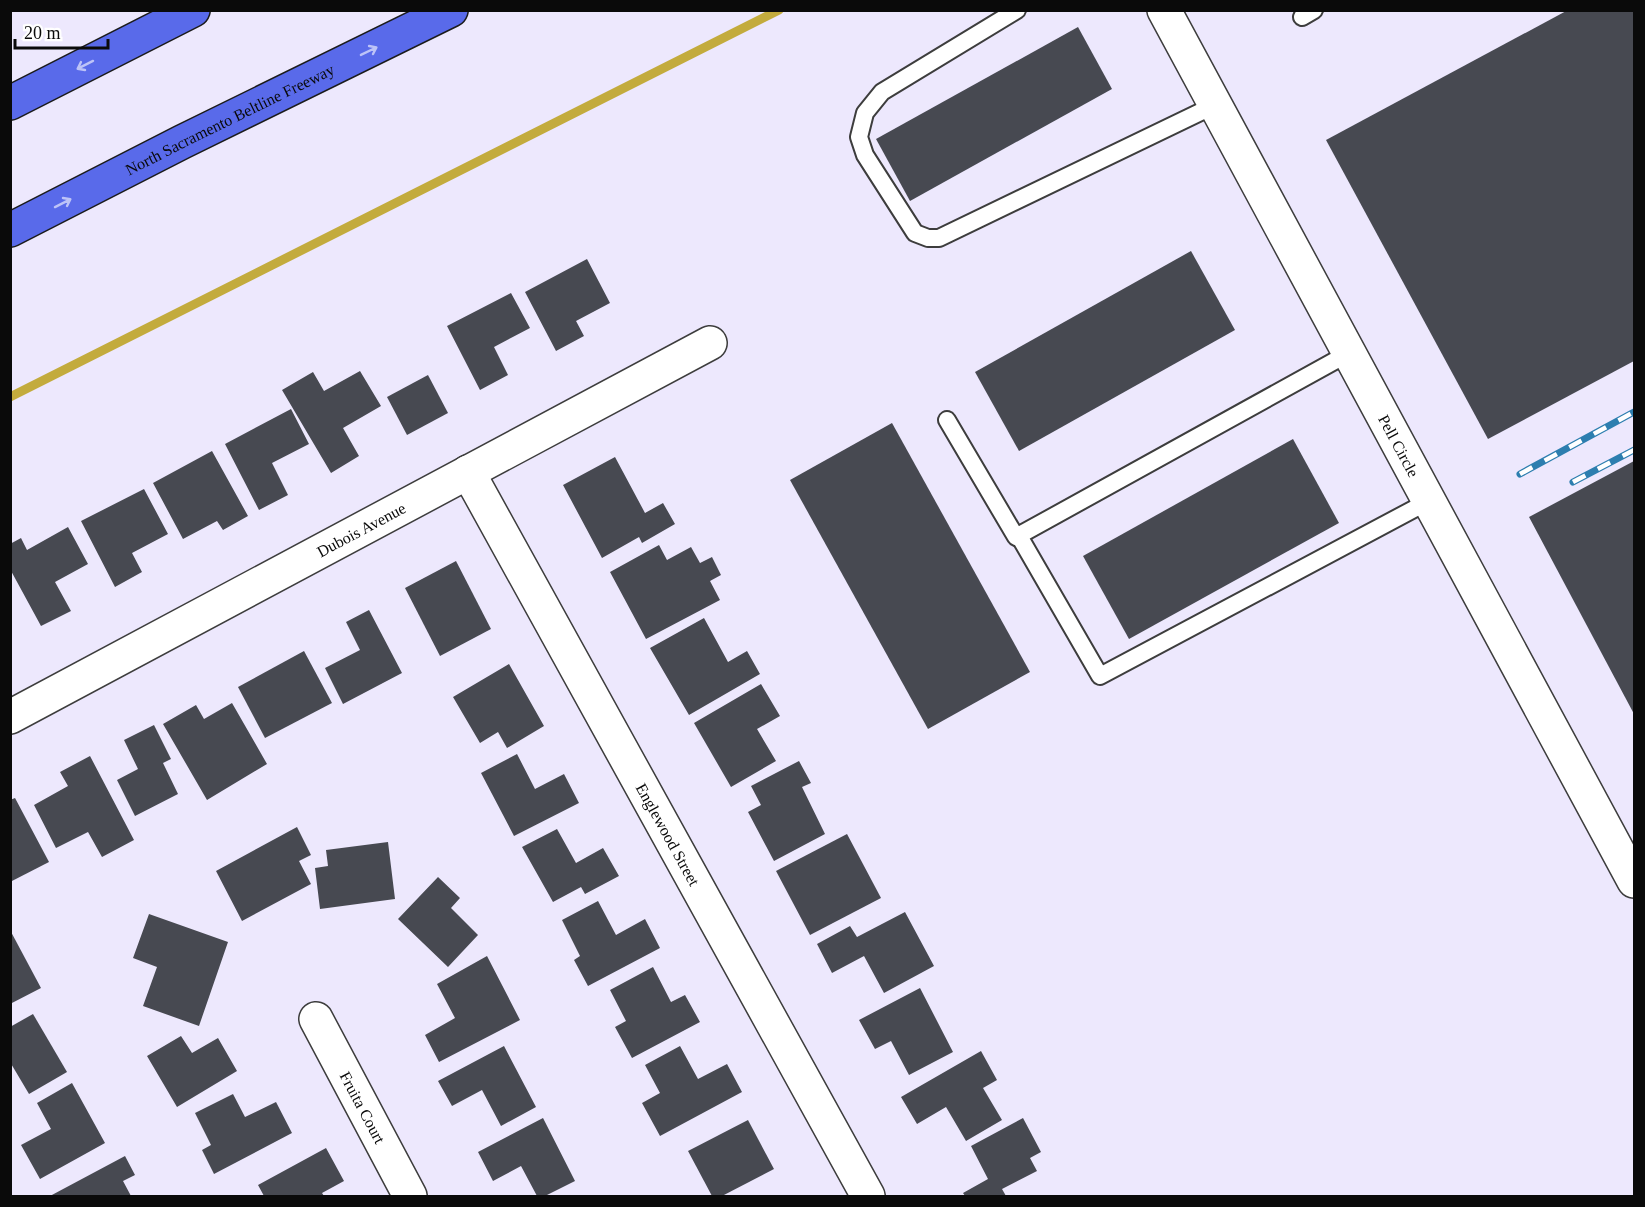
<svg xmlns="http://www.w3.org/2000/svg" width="1645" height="1207" font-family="Georgia,serif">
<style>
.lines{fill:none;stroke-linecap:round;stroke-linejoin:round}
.stream{stroke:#c3ab3d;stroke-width:9}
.building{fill:#474951}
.service-casing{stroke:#3d3d3d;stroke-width:20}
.minor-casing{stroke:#3d3d3d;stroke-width:36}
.motorway-casing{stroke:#1b1b1b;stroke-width:36}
.service{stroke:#fff;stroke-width:16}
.minor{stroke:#fff;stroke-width:33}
.motorway{stroke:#596aea;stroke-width:33}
.rail-casing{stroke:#2d7eaf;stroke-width:7}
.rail{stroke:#fff;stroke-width:4.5;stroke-dasharray:14;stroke-linecap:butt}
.oneway{stroke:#bdc3f7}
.labels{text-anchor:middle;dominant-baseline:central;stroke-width:6;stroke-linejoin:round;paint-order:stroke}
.street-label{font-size:16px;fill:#0a0a0a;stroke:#fff}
</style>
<rect width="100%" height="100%" fill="#ede8fd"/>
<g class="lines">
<!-- stream -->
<path class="stream" d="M10 397 779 10"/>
</g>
<!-- building -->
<g class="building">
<path d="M1568 10H1634V361L1488 439 1326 140Z"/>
<path d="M1078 27 1112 89 910 201 876 139Z"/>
<path d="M1191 251 1235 330 1019 451 975 372Z"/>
<path d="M587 259 610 303 576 321 584 336 556 351 525 292Z"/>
<path d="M511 293 530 328 494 347 508 375 480 390 447 326Z"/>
<path d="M360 371 381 406 343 428 359 456 331 473 282 390 313 372 324 391Z"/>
<path d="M428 375 448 413 407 435 387 397Z"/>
<path d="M291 409 309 444 272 463 288 495 259 510 225 444Z"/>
<path d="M892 423 1030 672 928 729 790 480Z"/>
<path d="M1293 439 1339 523 1129 639 1083 556Z"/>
<path d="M212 451 248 516 223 530 217 521 183 539 153 483Z"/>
<path d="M615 457 645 513 663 503 675 524 642 543 639 537 602 558 563 485Z"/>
<path d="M1634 461V714L1529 517Z"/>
<path d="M144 489 168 534 132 553 142 572 115 587 81 521Z"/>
<path d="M68 527 88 564 55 582 71 611 41 626 10 569V544L21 538 27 550Z"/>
<path d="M659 545 667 560 691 547 700 563 712 557 721 575 710 581 720 600 646 639 610 572Z"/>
<path d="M456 561 491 629 440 656 405 588Z"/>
<path d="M369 610 402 673 343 704 325 668 360 650 346 622Z"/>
<path d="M704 618 728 662 747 651 760 674 689 715 650 648Z"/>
<path d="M304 651 332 703 265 738 238 687Z"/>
<path d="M509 664 544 726 507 748 498 732 480 743 453 697Z"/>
<path d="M761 684 780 716 757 729 776 761 731 787 694 723Z"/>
<path d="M232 703 267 764 207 800 163 724 196 705 204 719Z"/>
<path d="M154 725 171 759 163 763 178 794 135 816 117 780 138 769 124 740Z"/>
<path d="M517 754 535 789 564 774 579 803 514 836 481 773Z"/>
<path d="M90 756 134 840 102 857 88 832 56 848 34 805 68 786 60 772Z"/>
<path d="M799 761 811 783 802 787 825 834 774 861 748 812 761 805 751 786Z"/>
<path d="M15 798 49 862 10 882V800Z"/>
<path d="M297 827 311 855 299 861 311 884 242 921 216 871Z"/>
<path d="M557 829 576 863 603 848 619 876 585 894 581 887 553 902 522 847Z"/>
<path d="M847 834 881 898 810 935 776 871Z"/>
<path d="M388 842 395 899 320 909 315 868 328 866 326 850Z"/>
<path d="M438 877 460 898 451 908 478 935 448 967 398 919Z"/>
<path d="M598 901 616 935 645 919 660 948 588 986 574 960 580 956 562 920Z"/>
<path d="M905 912 934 966 884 993 864 956 832 973 817 944 850 926 857 937Z"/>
<path d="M149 914 228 942 199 1026 143 1006 157 967 133 958Z"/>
<path d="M10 930 41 988 10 1004Z"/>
<path d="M487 956 520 1020 439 1062 425 1035 455 1018 437 984Z"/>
<path d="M653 967 671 1002 685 995 700 1022 632 1058 615 1027 626 1021 610 990Z"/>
<path d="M920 988 953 1052 909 1075 891 1041 875 1049 859 1020Z"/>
<path d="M33 1014 67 1072 29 1094 10 1062V1027Z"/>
<path d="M181 1036 192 1053 218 1038 237 1071 177 1107 147 1056Z"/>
<path d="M504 1046 536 1107 501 1126 482 1090 452 1106 438 1081Z"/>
<path d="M680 1046 698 1079 727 1064 742 1092 660 1136 642 1103 660 1093 645 1065Z"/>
<path d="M981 1051 997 1080 983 1088 1002 1120 966 1141 946 1107 917 1124 901 1097Z"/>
<path d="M72 1083 105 1143 40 1179 21 1145 51 1129 37 1103Z"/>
<path d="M233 1094 245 1117 276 1102 292 1133 214 1174 202 1150 211 1145 195 1113Z"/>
<path d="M543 1118 575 1181 545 1196H537L521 1166 493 1181 478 1152Z"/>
<path d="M1023 1118 1041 1152 1030 1158 1037 1171 1002 1189 1006 1196H965L963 1193 988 1179 971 1146Z"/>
<path d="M748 1120 774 1169 722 1196H712L688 1151Z"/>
<path d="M326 1148 344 1181 322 1193 324 1196H264L258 1185Z"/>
<path d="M125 1156 135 1175 123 1181 131 1196H50Z"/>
</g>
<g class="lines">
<defs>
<g id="service">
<path d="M1017 10 882 92 865 113 859 137 865 155 915 233 928 238H939L1215 105"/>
<path d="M1302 17 1314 10"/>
<path d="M947 420 1016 537 1349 353"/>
<path d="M1019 536 1100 676 1429 501"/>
</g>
<g id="minor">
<path id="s1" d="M1164 10 1634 881"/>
<path id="s2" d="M468 472 868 1196"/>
<path id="s3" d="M10 717 710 343"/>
<path id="s4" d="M316 1019 410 1196"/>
</g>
<g id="motorway">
<path d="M10 103 193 10"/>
<path id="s5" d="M10 230 182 142 451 10"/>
</g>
</defs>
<!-- service casing -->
<use href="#service" class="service-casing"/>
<!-- minor casing -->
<use href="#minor" class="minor-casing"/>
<!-- motorway casing -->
<use href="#motorway" class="motorway-casing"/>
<!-- service -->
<use href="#service" class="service"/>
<!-- minor -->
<use href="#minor" class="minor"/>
<!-- motorway -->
<use href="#motorway" class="motorway"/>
<defs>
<g id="rail">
<path d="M1520 474 1634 412"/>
<path d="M1573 482 1634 450"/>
</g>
</defs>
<!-- rail casing -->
<use href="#rail" class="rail-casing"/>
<!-- rail -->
<use href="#rail" class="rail"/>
</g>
<!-- one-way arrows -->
<defs><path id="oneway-shaft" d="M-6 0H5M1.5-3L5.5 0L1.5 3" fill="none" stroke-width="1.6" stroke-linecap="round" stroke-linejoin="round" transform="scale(1.5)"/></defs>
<g class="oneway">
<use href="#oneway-shaft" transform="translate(369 51) rotate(-26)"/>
<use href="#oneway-shaft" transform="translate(85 65) rotate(153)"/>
<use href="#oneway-shaft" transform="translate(63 203) rotate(-27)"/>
</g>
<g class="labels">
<!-- street labels -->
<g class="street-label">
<text stroke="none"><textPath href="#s5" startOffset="246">North Sacramento Beltline Freeway</textPath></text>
<text stroke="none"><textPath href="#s1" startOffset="495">Pell Circle</textPath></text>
<text stroke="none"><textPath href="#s3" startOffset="398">Dubois Avenue</textPath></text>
<text stroke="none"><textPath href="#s2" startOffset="414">Englewood Street</textPath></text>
<text stroke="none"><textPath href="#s4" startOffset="100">Fruita Court</textPath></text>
</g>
</g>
<!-- border -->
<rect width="1645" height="1207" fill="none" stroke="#0a0a0a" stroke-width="24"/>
<!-- scale -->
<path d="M15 39v9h93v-9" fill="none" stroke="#0a0a0a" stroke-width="3"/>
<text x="24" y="39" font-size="18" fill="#0a0a0a" stroke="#ffffff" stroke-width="4.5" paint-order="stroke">20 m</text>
</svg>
